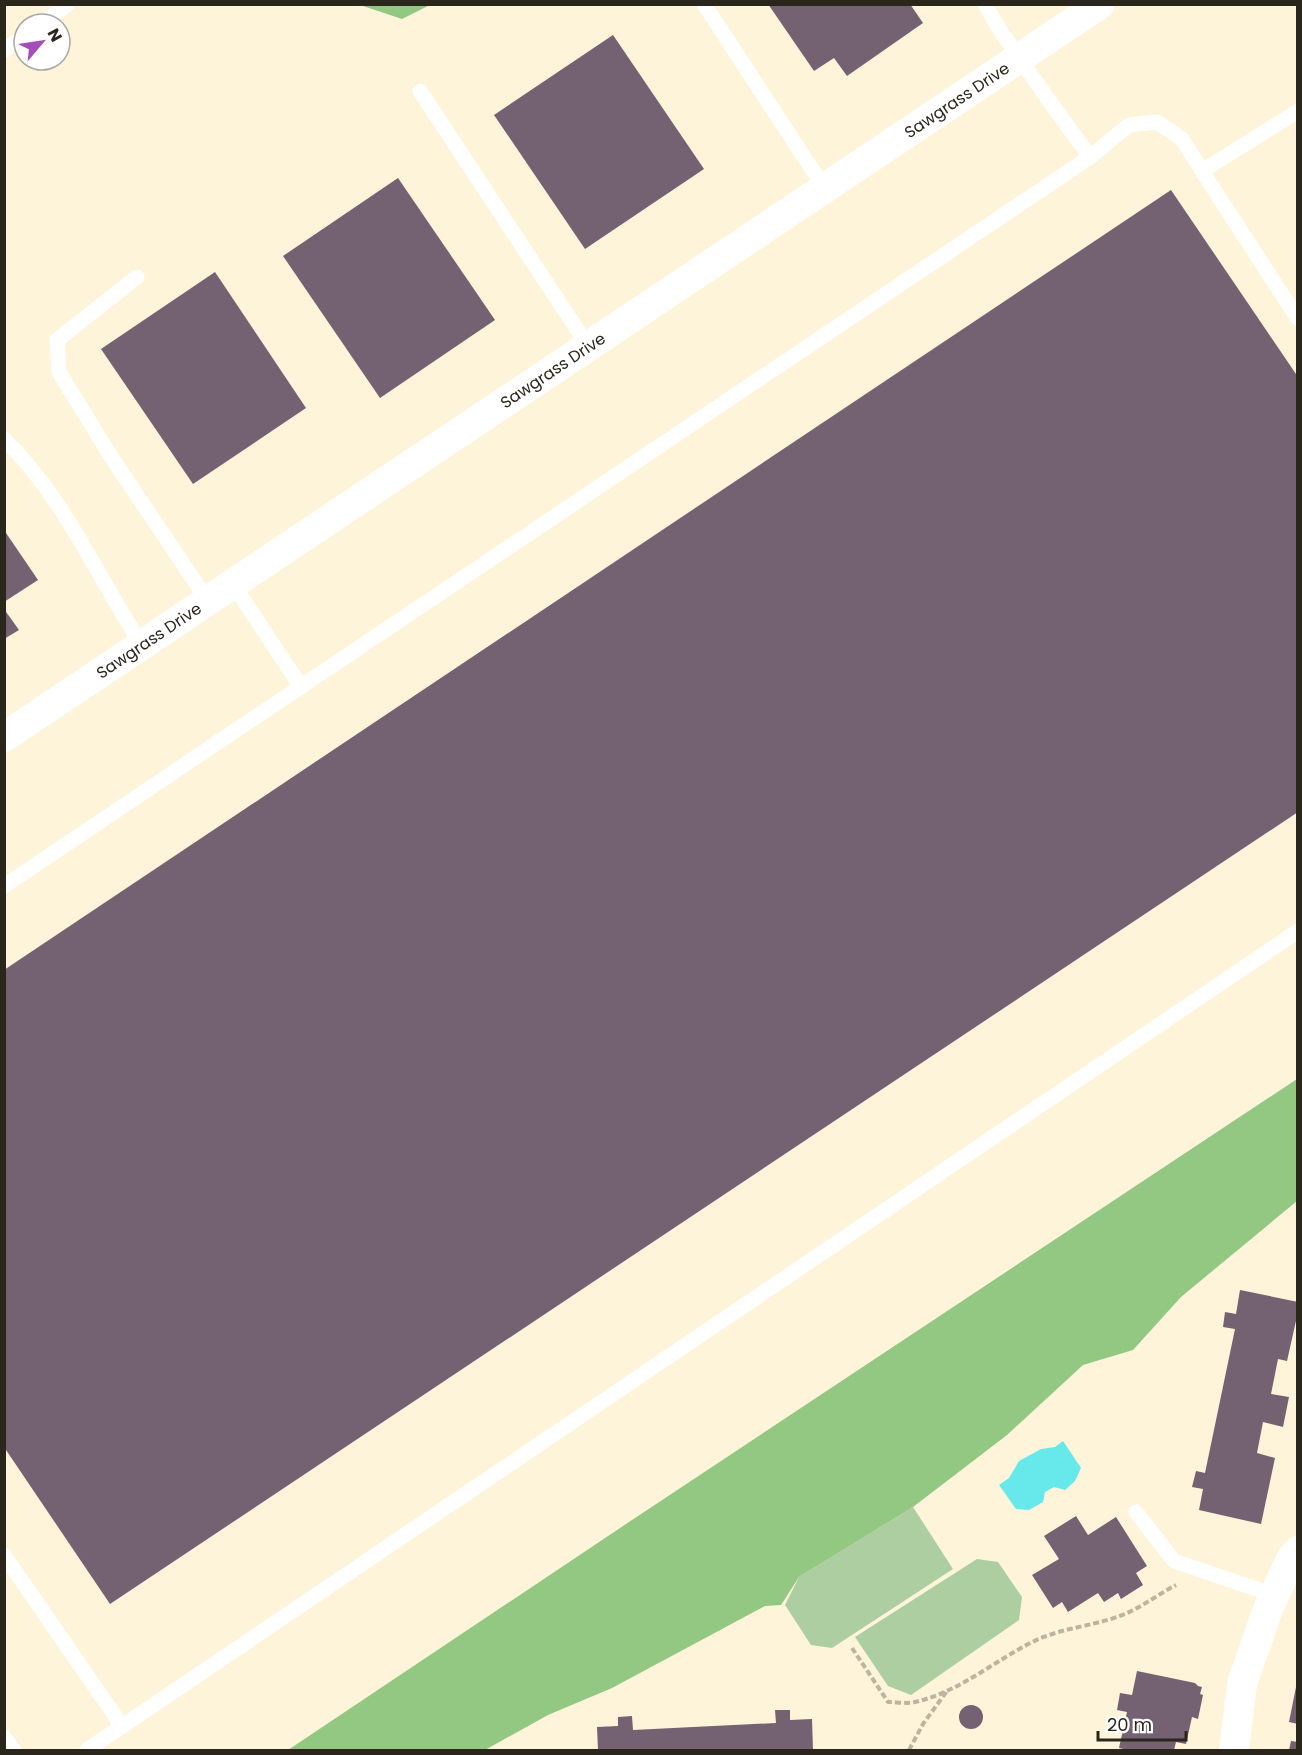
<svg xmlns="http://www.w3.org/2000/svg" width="1302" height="1755" font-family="Poppins,sans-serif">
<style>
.green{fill:#accea1}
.forest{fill:#92c881}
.water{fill:#67e8eb}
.building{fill:#746171}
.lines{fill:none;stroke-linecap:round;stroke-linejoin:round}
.path{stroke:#bcb49f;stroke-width:4;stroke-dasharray:6 3;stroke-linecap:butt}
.service{stroke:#fff;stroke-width:15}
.minor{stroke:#fff;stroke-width:30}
.labels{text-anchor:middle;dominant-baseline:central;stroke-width:6;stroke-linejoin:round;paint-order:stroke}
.street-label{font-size:16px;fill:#2a261c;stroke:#fff}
</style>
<rect width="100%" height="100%" fill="#fef4da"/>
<!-- green -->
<g class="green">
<path d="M913 1507 953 1569 832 1648 811 1645 785 1605 799 1577Z"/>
<path d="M977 1559 998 1562 1022 1597 1019 1620 911 1695 888 1686 855 1637Z"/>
</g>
<!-- forest -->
<g class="forest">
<path d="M360 5H430L402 19Z"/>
<path d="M1297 1079V1201L1181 1297 1133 1350 1083 1365 1007 1435 913 1507 799 1577 781 1605 765 1606 612 1688 548 1715 485 1750H288L626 1524Z"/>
</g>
<!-- water -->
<path class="water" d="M1063 1441 1081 1468 1075 1481 1065 1490 1054 1487 1045 1492 1043 1502 1029 1510 1016 1509 999 1485 1009 1478 1019 1461 1041 1449 1055 1447Z"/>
<!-- building -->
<g class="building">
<path d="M768 4H910L923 23 847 76 834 58 814 71Z"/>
<path d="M613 35 704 169 585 249 494 115Z"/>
<path d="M398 178 495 320 380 398 283 256Z"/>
<path d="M1171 190 1298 377V812L110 1604 4 1447V970Z"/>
<path d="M215 272 306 408 193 484 101 349Z"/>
<path d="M4 530 38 580 4 602Z"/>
<path d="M4 609 19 630 4 639Z"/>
<path d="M1240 1290 1298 1302V1312L1287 1361 1278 1359 1271 1394 1289 1397 1283 1427 1263 1422 1257 1453 1275 1458 1261 1524 1199 1510 1203 1489 1192 1487 1196 1471 1205 1473 1235 1329 1223 1327 1225 1312 1236 1314Z"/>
<path d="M1076 1516 1088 1535 1116 1517 1147 1566 1136 1573 1143 1585 1121 1599 1118 1593 1104 1602 1098 1593 1068 1612 1062 1602 1053 1608 1032 1575 1059 1559 1044 1536Z"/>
<path d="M1137 1671 1195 1683 1198 1686 1202 1687 1200 1694 1203 1695 1198 1719 1192 1717 1186 1744 1176 1742 1174 1750H1128L1119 1748 1127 1712 1117 1710 1120 1693 1132 1695Z"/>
<path d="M1296 1687H1298V1724L1289 1722Z"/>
<circle cx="971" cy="1717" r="12"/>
<path d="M775 1710H790V1720L812 1719 813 1750H598L597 1727 618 1726V1717L632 1716 633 1730 776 1723Z"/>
<path d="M1291 1741 1298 1742V1750H1289Z"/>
</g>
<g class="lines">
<!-- path -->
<g class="path">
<path d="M852 1648 888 1702C896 1702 907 1704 915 1702 963 1691 998 1657 1041 1638 1068 1627 1098 1625 1125 1614 1143 1606 1159 1594 1176 1585"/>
<path d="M909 1750 923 1724 947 1691"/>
</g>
<!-- service -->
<g class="service">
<path d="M704 4 825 189"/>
<path d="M41 24 68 4"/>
<path d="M4 50 24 36"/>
<path d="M420 91 588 346"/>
<path d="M1298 111 1202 171 1298 319"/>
<path d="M1090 157 1129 125 1157 122 1182 139 1202 171"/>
<path d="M137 277 57 340 59 372 112 458 208 601"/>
<path d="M4 439C63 495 98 578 142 645"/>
<path d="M233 584 301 687"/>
<path d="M4 886 1090 157 1043 92 998 27 985 4"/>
<path d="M1136 1512 1174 1561 1274 1595"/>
<path d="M4 1555 122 1726"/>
<path d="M4 1737 14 1750"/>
<path d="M87 1750 1298 931"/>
</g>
<!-- minor -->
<g class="minor">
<path id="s1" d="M4 737 1100 4"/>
<path d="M1234 1750 1242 1684 1268 1609 1291 1559 1298 1551"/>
</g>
</g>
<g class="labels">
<!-- street labels -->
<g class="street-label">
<text stroke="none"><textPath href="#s1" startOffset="1146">Sawgrass Drive</textPath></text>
<text stroke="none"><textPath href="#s1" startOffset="660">Sawgrass Drive</textPath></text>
<text stroke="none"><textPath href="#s1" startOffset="174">Sawgrass Drive</textPath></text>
</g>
</g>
<!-- border -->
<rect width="1302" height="1755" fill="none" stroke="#2a261c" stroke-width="12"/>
<!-- north arrow -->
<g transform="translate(42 42) rotate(61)"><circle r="28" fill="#ffffff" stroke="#aaa8a4" stroke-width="1.5"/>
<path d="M0-4.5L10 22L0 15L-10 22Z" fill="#a64db9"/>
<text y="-9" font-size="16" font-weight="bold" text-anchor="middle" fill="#2a261c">N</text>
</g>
<!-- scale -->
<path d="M1098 1731v9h88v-9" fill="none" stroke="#2a261c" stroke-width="3"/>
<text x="1107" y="1731" font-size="18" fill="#2a261c" stroke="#ffffff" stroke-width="4.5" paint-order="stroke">20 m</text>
</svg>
